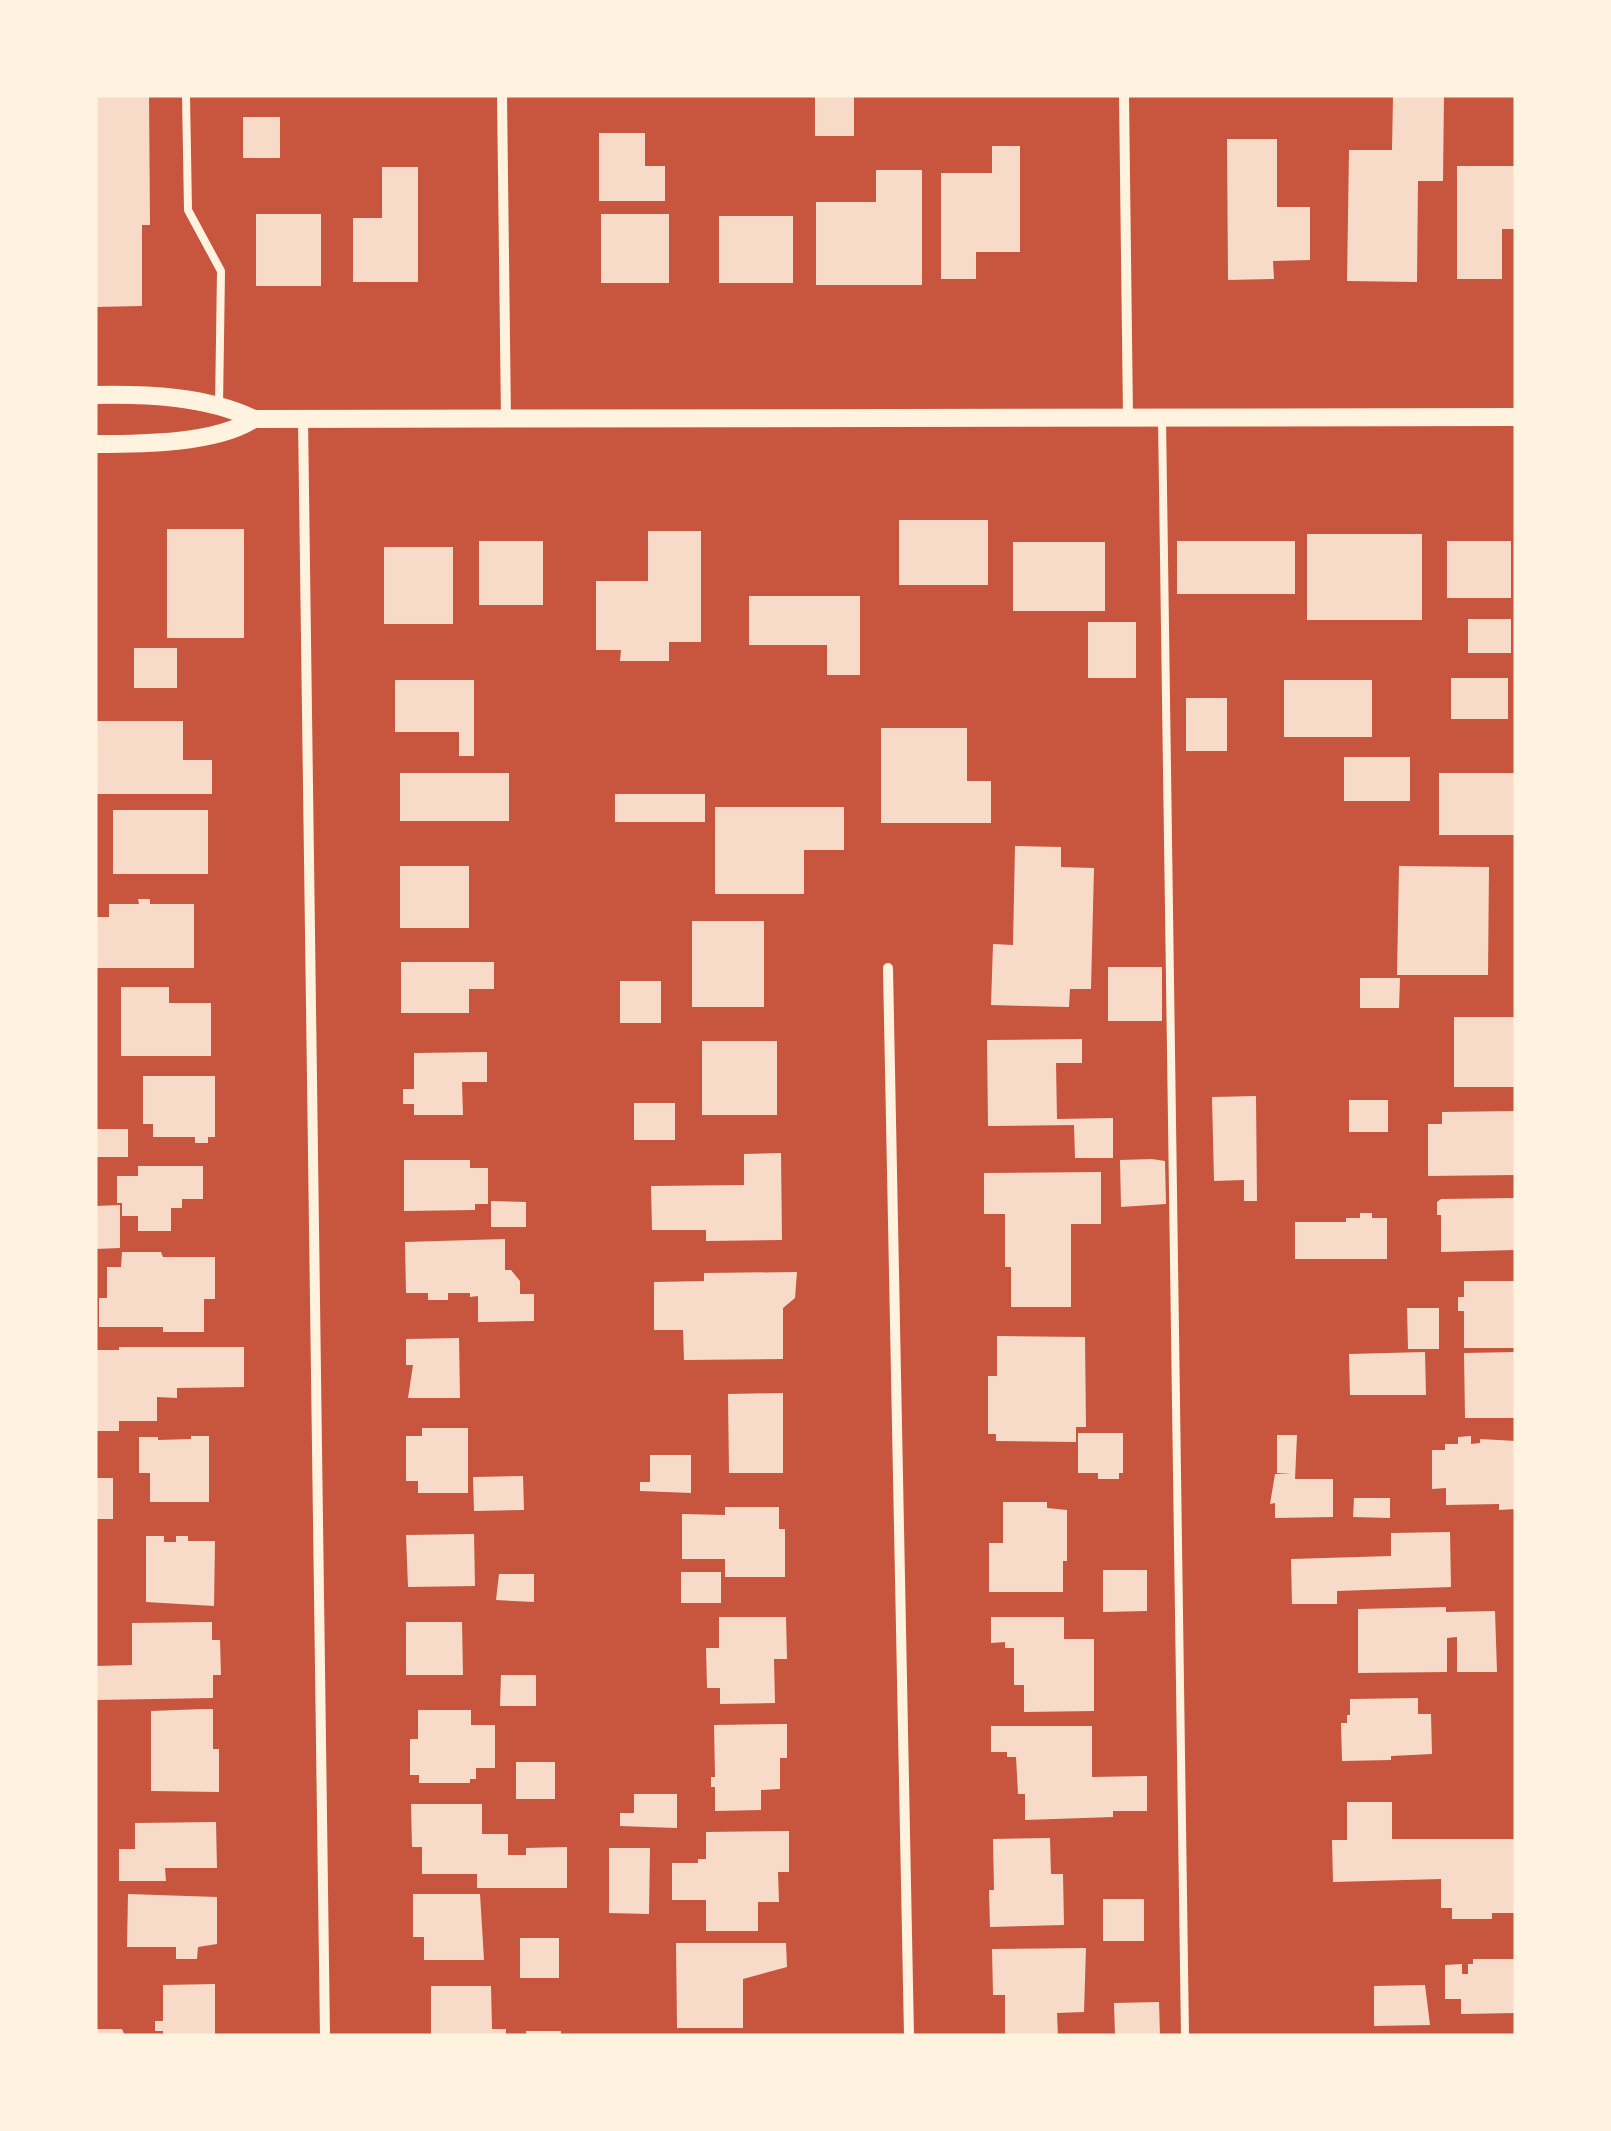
<svg xmlns="http://www.w3.org/2000/svg" width="1611" height="2131" font-family="'Zilla Slab',serif">
<style>
.building{fill:#f7dbc8}
.lines{fill:none;stroke-linecap:round;stroke-linejoin:round}
.service{stroke:#fff3e0;stroke-width:8}
.minor{stroke:#fff3e0;stroke-width:10}
.tertiary{stroke:#fff3e0;stroke-width:18}
</style>
<rect width="100%" height="100%" fill="#c8553d"/>
<!-- building -->
<g class="building">
<path d="M95 95H149L150 225H142V306L95 307Z"/>
<rect x="815" y="95" width="39" height="41"/>
<path d="M1393 95H1444L1443 181H1418L1417 282 1347 281 1349 150H1392Z"/>
<rect x="243" y="117" width="37" height="41"/>
<path d="M599 133H645V166H665V201H599Z"/>
<path d="M1227 139H1277V207H1310V260L1273 261 1274 279 1228 280Z"/>
<path d="M992 146H1020V252H976V279H941V173H992Z"/>
<path d="M1457 166H1516V229H1502V279H1457Z"/>
<path d="M382 167H418V282H353V218H382Z"/>
<path d="M876 170H922V285H816V202H876Z"/>
<rect x="256" y="214" width="65" height="72"/>
<rect x="601" y="214" width="68" height="69"/>
<rect x="719" y="216" width="74" height="67"/>
<rect x="899" y="520" width="89" height="65"/>
<rect x="167" y="529" width="77" height="109"/>
<path d="M648 531H701V642H669V661H620L621 650H596V581H648Z"/>
<rect x="1307" y="534" width="115" height="86"/>
<rect x="479" y="541" width="64" height="64"/>
<rect x="1177" y="541" width="118" height="53"/>
<rect x="1447" y="541" width="64" height="57"/>
<rect x="1013" y="542" width="92" height="69"/>
<rect x="384" y="547" width="69" height="77"/>
<path d="M749 596H860V675H827V645H749Z"/>
<rect x="1468" y="619" width="43" height="34"/>
<rect x="1088" y="622" width="48" height="56"/>
<rect x="134" y="648" width="43" height="40"/>
<rect x="1451" y="678" width="57" height="41"/>
<path d="M395 680H474V756H459V732H395Z"/>
<rect x="1284" y="680" width="88" height="57"/>
<rect x="1186" y="698" width="41" height="53"/>
<path d="M95 721H183V760H212V794H95Z"/>
<path d="M881 728H967V781H991V823H881Z"/>
<rect x="1344" y="757" width="66" height="44"/>
<rect x="400" y="773" width="109" height="48"/>
<rect x="1439" y="773" width="77" height="62"/>
<rect x="615" y="794" width="90" height="28"/>
<path d="M715 807H844V850H804V894H715Z"/>
<rect x="113" y="810" width="95" height="64"/>
<path d="M1015 846 1061 847V867L1094 868 1091 989H1070L1069 1007 991 1005 993 944 1013 945Z"/>
<rect x="400" y="866" width="69" height="62"/>
<path d="M1399 866 1489 867 1488 975H1397Z"/>
<path d="M138 899H150V904H194V968H95V917H109V904H139Z"/>
<rect x="692" y="921" width="72" height="86"/>
<path d="M401 962H494V989H469V1013H401Z"/>
<rect x="1108" y="967" width="54" height="54"/>
<path d="M1360 978H1400L1399 1008H1360Z"/>
<rect x="620" y="981" width="41" height="42"/>
<path d="M121 987H169V1003H211V1056H121Z"/>
<rect x="1454" y="1017" width="62" height="70"/>
<path d="M1082 1039V1063H1056L1057 1119 1113 1118V1158H1075L1074 1125 988 1126 987 1040Z"/>
<rect x="702" y="1041" width="75" height="74"/>
<path d="M487 1052V1082H462L463 1115H414V1104H403V1089H414V1053Z"/>
<path d="M143 1076H215V1137H208V1143H195V1137H153V1124H143Z"/>
<path d="M1256 1096 1257 1201H1244V1180L1214 1181 1212 1097Z"/>
<rect x="1349" y="1100" width="39" height="32"/>
<rect x="634" y="1103" width="41" height="37"/>
<path d="M1516 1111V1175L1428 1176V1124H1442V1112Z"/>
<rect x="95" y="1129" width="33" height="28"/>
<path d="M781 1153 782 1240 706 1241V1230H652L651 1186 744 1185V1154Z"/>
<path d="M1152 1159 1165 1161 1166 1204 1121 1207 1120 1160Z"/>
<path d="M404 1160H470V1168H488V1204H475V1210L404 1211Z"/>
<path d="M138 1166H203V1199H182V1208H171V1231H138V1216H122V1203H117V1176H138Z"/>
<path d="M1101 1172V1224H1071V1307H1011V1267H1005V1214H984V1173Z"/>
<path d="M1515 1198V1250L1441 1252V1215H1437V1202L1441 1199Z"/>
<path d="M491 1201 526 1202V1227H491Z"/>
<path d="M120 1205V1248L95 1249V1206Z"/>
<path d="M1360 1213H1372V1218H1387V1259H1295V1222H1346V1218H1360Z"/>
<path d="M505 1239V1270H511L520 1281V1294H534V1321L478 1322V1296L470 1297V1293H448V1300H428V1293H406L405 1242Z"/>
<path d="M122 1252H161L163 1257H215V1299H204V1332H163V1327H99V1298H107V1267H121Z"/>
<path d="M797 1272 795 1298 783 1308V1359L684 1360 683 1330H654V1282L704 1281V1273Z"/>
<path d="M1464 1281H1516V1348H1464V1311H1458V1297H1464Z"/>
<path d="M1407 1308H1439V1349H1408Z"/>
<path d="M997 1336 1085 1337 1086 1427H1076V1442L996 1441V1434H988V1376H997Z"/>
<path d="M459 1338 460 1398H408L413 1365H406V1339Z"/>
<path d="M119 1347H244V1387L177 1388V1398L157 1397V1421H119V1431H95V1350H119Z"/>
<path d="M1425 1352 1426 1395H1350L1349 1354Z"/>
<path d="M1516 1352V1418H1465L1464 1353Z"/>
<path d="M783 1393V1473H729L728 1394Z"/>
<path d="M422 1428H468V1493H418V1481H406V1436H422Z"/>
<path d="M1078 1433H1123V1473H1119V1479H1098V1473H1078Z"/>
<path d="M1277 1435H1297L1295 1479H1333V1517L1275 1518V1503L1270 1504 1275 1474H1291L1277 1473Z"/>
<path d="M191 1436H209V1502H150V1473H139V1437H158V1440L191 1439Z"/>
<path d="M1471 1436V1444L1480 1443V1439L1516 1441V1509L1499 1510V1504L1446 1505V1488L1432 1489V1450H1445V1444H1458V1437Z"/>
<path d="M650 1455H691V1493L640 1491V1482H650Z"/>
<path d="M523 1476 524 1510 474 1511 473 1477Z"/>
<rect x="95" y="1478" width="18" height="41"/>
<path d="M1354 1498H1390V1518L1353 1517Z"/>
<path d="M1003 1502H1047V1508L1067 1510V1561H1063V1592H989V1543H1003Z"/>
<path d="M725 1507H779V1529H785V1577H725V1559H682V1514L725 1515Z"/>
<path d="M1450 1532 1451 1587 1337 1591V1604H1292L1291 1559 1391 1556V1533Z"/>
<path d="M474 1534 475 1586 408 1587 406 1535Z"/>
<path d="M146 1536H164V1542H176V1536H188V1541H215L214 1606 146 1602Z"/>
<path d="M1103 1570H1147V1611L1103 1612Z"/>
<rect x="681" y="1572" width="40" height="31"/>
<path d="M499 1574H534V1602L496 1600Z"/>
<path d="M1446 1607V1612L1495 1611 1497 1672H1457V1637L1447 1638V1672L1358 1673V1609Z"/>
<path d="M719 1617H786L787 1659H774L775 1703 720 1704V1688H707L706 1648H719Z"/>
<path d="M991 1617H1064V1639H1094V1711L1024 1712V1685H1014V1648H1005V1642L991 1643Z"/>
<path d="M212 1622V1640H220L221 1675H213V1698L96 1700V1666L132 1665V1623Z"/>
<path d="M406 1622H462L463 1675H406Z"/>
<path d="M501 1675H536V1706H500Z"/>
<path d="M1418 1698V1714H1431L1432 1754 1391 1756V1760L1342 1761 1341 1723H1347V1715H1350V1699Z"/>
<path d="M203 1709H213V1749H219V1792L151 1791V1711Z"/>
<path d="M418 1710H471V1725H495V1768H476V1779H470V1783H419V1775H410V1739H418Z"/>
<path d="M787 1724V1758H780V1789L761 1790V1810L715 1811V1787H711V1777H715L714 1725Z"/>
<path d="M991 1726H1092V1777L1147 1776V1811H1113V1817L1025 1820V1794H1018L1016 1757H1007V1752H991Z"/>
<rect x="516" y="1762" width="39" height="37"/>
<path d="M634 1794H677V1828L620 1826V1813H634Z"/>
<path d="M1347 1802H1392V1839H1515L1516 1913H1492V1919H1452V1908H1441V1879L1333 1882 1332 1840H1347Z"/>
<path d="M411 1804H482V1834H508V1855H526V1848L567 1847V1888H477V1874H422V1847H412Z"/>
<path d="M216 1822 217 1868H165L166 1881H119V1849H135V1823Z"/>
<path d="M789 1831V1872H778L779 1902H758V1931H706V1900H672V1863H698V1859H706V1832Z"/>
<path d="M1050 1838 1051 1874H1063L1064 1925 990 1927 989 1890H994L993 1839Z"/>
<path d="M609 1848H650L649 1914 609 1913Z"/>
<path d="M128 1894 217 1897V1944L198 1947 197 1959H176V1947H127Z"/>
<path d="M413 1894H480L484 1960H424V1937H413Z"/>
<rect x="1103" y="1899" width="41" height="42"/>
<rect x="520" y="1938" width="39" height="40"/>
<path d="M676 1943H786L787 1967 743 1979V2028H677Z"/>
<path d="M1086 1948 1084 2012 1057 2013 1058 2036H1005V1995H993L992 1949Z"/>
<path d="M1473 1959H1516V2013L1461 2014V1999H1445V1965L1462 1964V1974H1468V1964H1473Z"/>
<path d="M215 1984V2036H163V2031H155V2021H163V1985Z"/>
<path d="M1425 1985 1430 2025 1374 2026V1986Z"/>
<path d="M431 1986H491L492 2029H506V2036H431Z"/>
<path d="M1159 2002 1160 2036H1115L1114 2003Z"/>
<path d="M95 2029H122L125 2036H95Z"/>
<rect x="526" y="2031" width="35" height="5"/>
</g>
<g class="lines">
<!-- service -->
<g class="service">
<path d="M186 95 188 210 221 271 219 406"/>
<path d="M1162 417 1185 2036"/>
</g>
<!-- minor -->
<g class="minor">
<path d="M502 95 506 419"/>
<path d="M1124 95 1128 417"/>
<path d="M303 418 325 2036"/>
<path d="M888 968 909 2036"/>
</g>
<!-- tertiary -->
<g class="tertiary">
<path d="M95 395C147 394 206 396 254 419L1516 417"/>
<path d="M95 444C141 444 216 444 254 419"/>
</g>
</g>
<!-- border -->
<rect width="1611" height="2131" fill="none" stroke="#fff3e0" stroke-width="195"/>
</svg>
